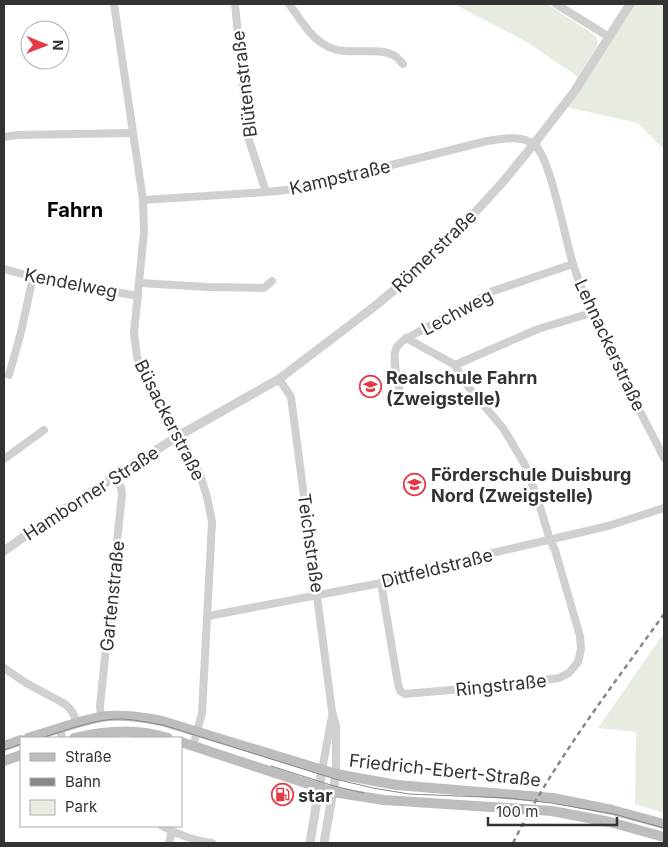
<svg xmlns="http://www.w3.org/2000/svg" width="668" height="847" font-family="Inter,sans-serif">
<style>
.green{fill:#e6ecdf}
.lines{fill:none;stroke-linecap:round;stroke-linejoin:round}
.minor{stroke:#d0d0d0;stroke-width:8}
.tertiary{stroke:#d0d0d0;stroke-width:9}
.secondary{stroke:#bdbdbd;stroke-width:10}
.tram{stroke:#888;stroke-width:1}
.rail{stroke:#888;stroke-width:2.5;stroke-dasharray:5 4;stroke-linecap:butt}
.labels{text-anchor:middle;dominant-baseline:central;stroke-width:5;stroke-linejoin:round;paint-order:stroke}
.street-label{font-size:18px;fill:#333;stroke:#fff}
.poi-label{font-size:18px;font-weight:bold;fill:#333;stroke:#fff;text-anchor:start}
.quarter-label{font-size:20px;font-weight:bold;fill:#000;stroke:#fff}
</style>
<rect width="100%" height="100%" fill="#fff"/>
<!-- green -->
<g class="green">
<path d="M454 4H547L593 34 597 38 598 45 578 77 527 42Z"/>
<path d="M634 4H664V155L663 148 638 123 566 107Z"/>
<path d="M664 633V813L635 804 636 732 598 728Z"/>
</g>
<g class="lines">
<!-- minor -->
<g class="minor">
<path d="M114 4 143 200 144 232 134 333 137 357 148 383 200 474 207 497 212 522 202 713 193 746"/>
<path d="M235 4 248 137 266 192"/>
<path d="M289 4C299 17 310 37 325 45 345 58 377 45 395 56 398 58 401 62 403 64"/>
<path d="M556 4 609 37"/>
<path d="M4 137 17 135 132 133"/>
<path d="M143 200 266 192 296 189 487 141C501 139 522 134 535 145 551 160 565 239 573 264 595 332 632 394 664 458"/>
<path d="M4 269 33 277 138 296"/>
<path d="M140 283 207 287 264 288 272 281"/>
<path d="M455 365 538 329 591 313"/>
<path d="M9 375 21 332 33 277"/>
<path d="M279 379 291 397 332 711 336 726V774"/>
<path d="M402 402C400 390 391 360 396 349 398 343 405 339 411 336L493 291 573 264"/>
<path d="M4 459 44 430"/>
<path d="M381 583 398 684 400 691 405 694 506 685 559 678 569 673 578 662 581 649 580 636 555 550 550 540 537 497 525 465 503 428 464 382 455 365 406 338"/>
<path d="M208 616 381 583 467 559 608 526 664 508"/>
<path d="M4 668 26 683 65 704 71 710 78 723"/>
<path d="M101 717 100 706 122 494 121 488 115 477"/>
<path d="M60 729 62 738"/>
<path d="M322 770 332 716"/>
<path d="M162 826C177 834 195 841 212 843"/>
<path d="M169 843 172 831"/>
</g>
<!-- tertiary -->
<g class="tertiary">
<path d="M4 551 43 523 178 436 279 379 375 306 399 286 469 219 502 183 534 144 574 92 630 4"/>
<path d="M310 843 322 770"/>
<path d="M324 843 336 774"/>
</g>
<!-- secondary -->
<g class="secondary">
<path d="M28 738C52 731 76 722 100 717 120 714 142 717 162 721L336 774 397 785 553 798 612 810 664 824"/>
<path d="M74 738C106 730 137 728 168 738"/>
<path d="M181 742 333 792 384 800 552 811 610 822 664 837"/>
<path d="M4 746 21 740"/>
<path d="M4 761 21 755"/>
</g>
<!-- tram -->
<g class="tram">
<path d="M41 738C68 730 96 718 124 719 137 720 150 723 163 725L335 779 373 788 409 794 508 798 551 803 614 814 664 828"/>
<path d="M4 750 21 744"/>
<path d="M271 766 334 786 364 793"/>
</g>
<!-- rail -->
<path class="rail" d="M513 843C554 761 611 688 664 614"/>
</g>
<!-- icons -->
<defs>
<symbol id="school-ring" viewBox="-11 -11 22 22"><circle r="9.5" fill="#fff" stroke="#e63946" stroke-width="1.5"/><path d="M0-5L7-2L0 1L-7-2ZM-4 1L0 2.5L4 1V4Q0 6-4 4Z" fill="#e63946"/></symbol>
<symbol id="fuel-ring" viewBox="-11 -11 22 22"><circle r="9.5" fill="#fff" stroke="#e63946" stroke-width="1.5"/><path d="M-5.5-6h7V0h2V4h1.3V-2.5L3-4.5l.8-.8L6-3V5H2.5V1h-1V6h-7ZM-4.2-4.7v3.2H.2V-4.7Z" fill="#e63946"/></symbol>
</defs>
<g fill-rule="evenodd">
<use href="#school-ring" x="358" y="374" width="25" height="25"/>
<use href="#school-ring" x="402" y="472" width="25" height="25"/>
<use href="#fuel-ring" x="270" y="782" width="25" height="25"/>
</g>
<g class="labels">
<!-- street labels -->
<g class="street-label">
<text transform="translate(244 84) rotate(-97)">Blütenstraße</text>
<text transform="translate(340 177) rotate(-13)">Kampstraße</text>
<text transform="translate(434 251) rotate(-44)">Römerstraße</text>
<text transform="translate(71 283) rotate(11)">Kendelweg</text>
<text transform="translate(457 312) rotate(-28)">Lechweg</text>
<text transform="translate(610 345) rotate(65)">Lehnackerstraße</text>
<text transform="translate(170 420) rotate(63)">Büsackerstraße</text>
<text transform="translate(91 493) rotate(-33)">Hamborner Straße</text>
<text transform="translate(311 543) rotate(82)">Teichstraße</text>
<text transform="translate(437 568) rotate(-14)">Dittfeldstraße</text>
<text transform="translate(112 596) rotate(-84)">Gartenstraße</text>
<text transform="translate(501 685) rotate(-6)">Ringstraße</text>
<text transform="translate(445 770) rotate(6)">Friedrich-Ebert-Straße</text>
</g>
<!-- poi labels -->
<g class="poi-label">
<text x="386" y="377">Realschule Fahrn<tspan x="386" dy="21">(Zweigstelle)</tspan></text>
<text x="431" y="474">Förderschule Duisburg<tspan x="431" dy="21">Nord (Zweigstelle)</tspan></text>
<text x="298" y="795">star</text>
</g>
<!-- quarter labels -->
<g class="quarter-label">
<text x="75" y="210">Fahrn</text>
</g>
</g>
<!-- border -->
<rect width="668" height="847" fill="none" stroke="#333333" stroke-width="10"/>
<!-- legend -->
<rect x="20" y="737" width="162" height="90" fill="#ffffff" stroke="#adadad"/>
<rect x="30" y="753" width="25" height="8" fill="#bdbdbd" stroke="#adadad"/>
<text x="65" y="762" font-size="15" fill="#333333">Straße</text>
<rect x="30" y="778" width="25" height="8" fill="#888888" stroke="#adadad"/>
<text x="65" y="787" font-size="15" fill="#333333">Bahn</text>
<rect x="30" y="800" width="25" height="15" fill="#e6ecdf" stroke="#adadad"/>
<text x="65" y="812" font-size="15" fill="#333333">Park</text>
<!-- north arrow -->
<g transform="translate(45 45) rotate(91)"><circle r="24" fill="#ffffff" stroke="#adadad"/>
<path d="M0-4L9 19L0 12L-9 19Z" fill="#e63946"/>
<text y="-8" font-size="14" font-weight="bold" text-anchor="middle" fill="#333333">N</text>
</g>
<!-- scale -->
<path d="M488 817v8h129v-8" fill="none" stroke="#333333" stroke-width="2.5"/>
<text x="496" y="817" font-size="15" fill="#333333" stroke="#ffffff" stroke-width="4" paint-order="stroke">100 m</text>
</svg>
